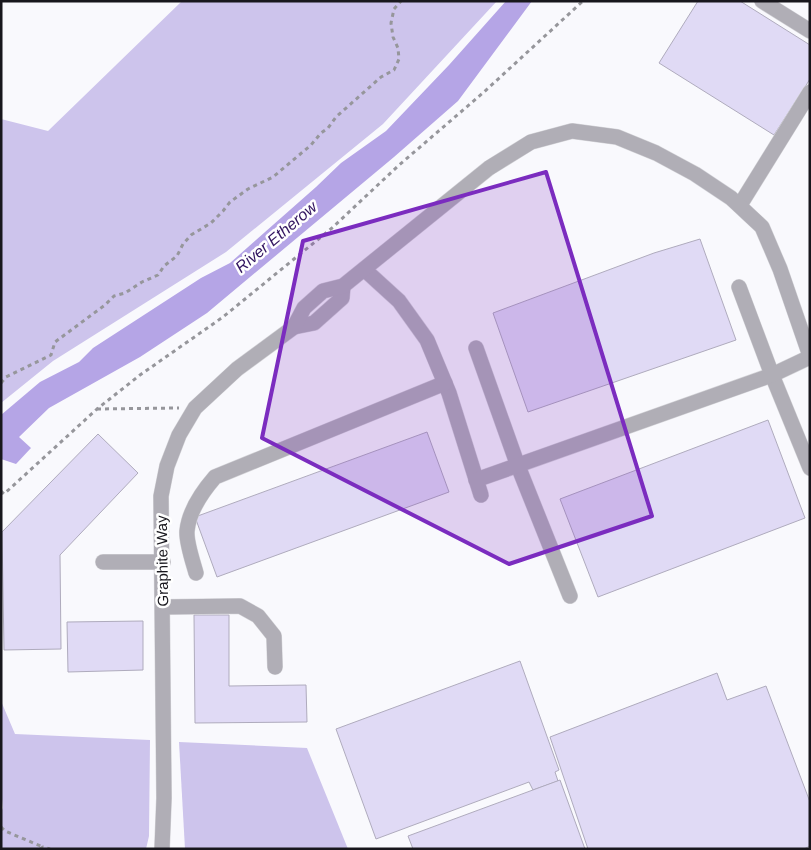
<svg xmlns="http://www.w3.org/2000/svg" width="811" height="850" font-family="Helvetica,sans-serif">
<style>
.green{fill:#cdc4ec}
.water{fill:#b5a5e6}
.building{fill:#e0daf5;stroke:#afabbd}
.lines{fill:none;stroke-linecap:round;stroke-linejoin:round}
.minor-casing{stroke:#d5d5d9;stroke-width:16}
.path{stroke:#96969b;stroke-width:3;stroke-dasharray:4 4;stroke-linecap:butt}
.minor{stroke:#b0aeb6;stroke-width:15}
.marked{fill:#7b2cbf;fill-opacity:0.2;stroke:#7b2cbf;stroke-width:4;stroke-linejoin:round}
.labels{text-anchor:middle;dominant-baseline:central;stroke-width:5;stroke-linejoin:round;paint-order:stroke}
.street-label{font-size:15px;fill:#18171d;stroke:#fff}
.water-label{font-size:16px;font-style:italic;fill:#321560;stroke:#fff}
</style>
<rect width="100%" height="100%" fill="#f9f9fd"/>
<!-- green -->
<g class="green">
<path d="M182 1H497L383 124 226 252 53 361 1 403V119L48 131Z"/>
<path d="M1 701 15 734 150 740 149 836 146 849H1V812L3 808 1 790Z"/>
<path d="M179 742 307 748 348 849H185Z"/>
</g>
<!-- water -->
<path class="water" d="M506 1H532L458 101 394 157 207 313 140 357 49 408 19 437 31 448 16 464 1 459V415L40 382 79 362 93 348 201 278 230 263 316 187 341 163 386 131 449 65Z"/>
<!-- building -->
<g class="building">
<path d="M698 1H740L810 45V79L774 135 659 63Z"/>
<path d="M700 239 736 340 528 412 493 313 654 253Z"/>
<path d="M768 420 805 518 598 597 560 499Z"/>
<path d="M427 432 449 492 217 577 195 517Z"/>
<path d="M98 434 138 473 60 555 61 649 4 650 2 532Z"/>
<path d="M194 615H229V686L306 685 307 722 195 723Z"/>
<path d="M143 621V670L68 672 67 622Z"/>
<path d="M520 661 559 770 555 772 558 781 533 790 529 782 376 839 336 729Z"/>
<path d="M717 673 727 700 766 686 810 802V846L804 849H588L550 737Z"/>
<path d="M560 780 585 849H413L408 836Z"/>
</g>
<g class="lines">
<defs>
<g id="minor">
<path d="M762 1 810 31"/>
<path d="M740 205 810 92"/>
<path d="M365 270 399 301 427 340 449 393 481 495"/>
<path d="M739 287 772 375 810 468"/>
<path d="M294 327 314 323 342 298 343 286"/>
<path d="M476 348 518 466 570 596"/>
<path d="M476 480 772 375 810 357"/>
<path d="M103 562H163"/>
<path d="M196 573C193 562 186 542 187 531 189 510 202 492 215 477L445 383"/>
<path d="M163 607 240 606 258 616 274 636 275 667"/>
<path d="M162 849 164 798 161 496 167 466 179 435 195 408 237 369 294 327 304 308 323 291 343 286 489 168 531 142 572 131 617 137 656 153 695 174 731 198 762 227 780 269 810 356"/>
</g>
</defs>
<!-- minor casing -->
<use href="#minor" class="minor-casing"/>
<!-- path -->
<g class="path">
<path d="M1 383 6 377 51 355 55 342 105 305 114 296 125 293 142 282 158 275 164 266 177 256 183 244 191 235 211 223 223 211 230 202 248 189 273 177 311 145 321 133 328 128 336 117 381 77 394 70 399 59 398 48 393 37 391 23 394 9 401 1"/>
<path d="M97 409 179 408"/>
<path d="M1 491 4 494 97 409 140 375 223 317 332 228 398 166 484 92 583 1"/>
<path d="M1 827 5 831 43 847"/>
<path d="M40 849 43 847 50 849"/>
</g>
<!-- minor -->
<use href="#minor" class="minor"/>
</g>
<!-- marked area -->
<path class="marked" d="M546 172 652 516 509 564 262 438 303 241Z"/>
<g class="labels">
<!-- street labels -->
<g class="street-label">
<text transform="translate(162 561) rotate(-91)">Graphite Way</text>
</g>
<!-- water labels -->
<g class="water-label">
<text transform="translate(276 237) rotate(-40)">River Etherow</text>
</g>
</g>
<!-- border -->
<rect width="811" height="850" fill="none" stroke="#18171d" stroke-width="5"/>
</svg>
